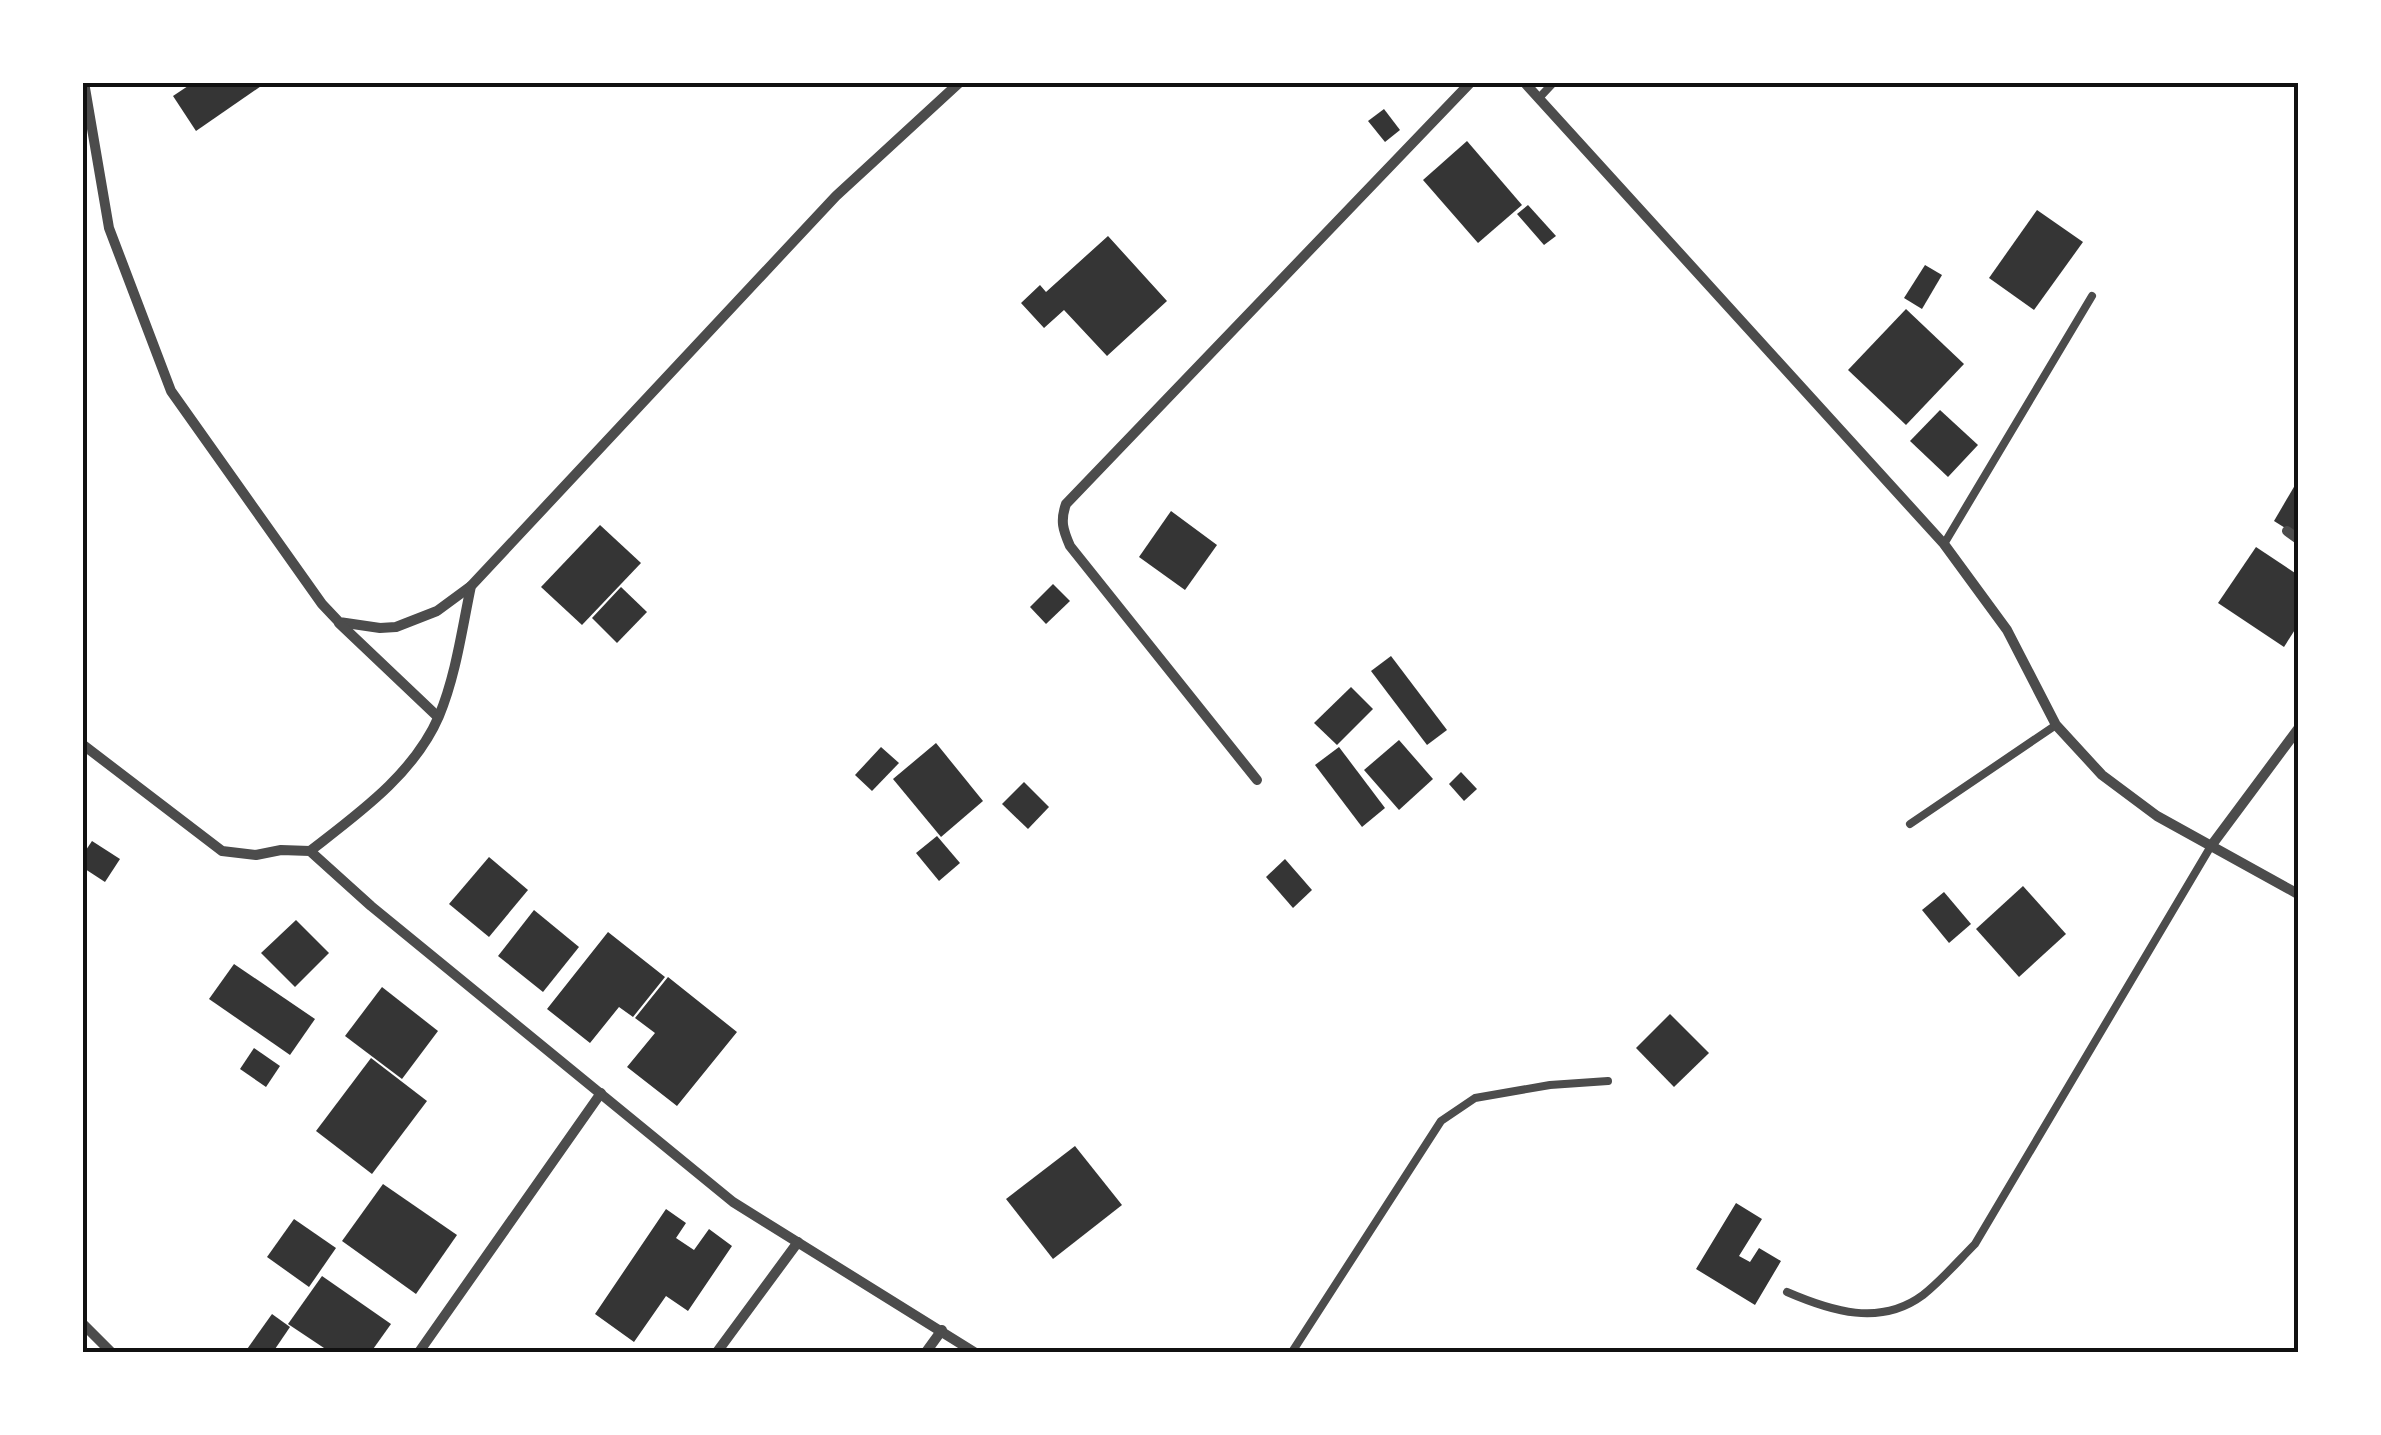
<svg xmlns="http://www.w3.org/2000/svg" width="2381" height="1435" font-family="Signika,sans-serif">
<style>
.building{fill:#353535}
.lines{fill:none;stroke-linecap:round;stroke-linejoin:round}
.service{stroke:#4c4c4c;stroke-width:8}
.minor{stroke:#4c4c4c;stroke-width:10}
.neatline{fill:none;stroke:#111;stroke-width:4}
</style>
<rect width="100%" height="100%" fill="#fff"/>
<!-- building -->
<g class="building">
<path d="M194 82H267L196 131 173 96Z"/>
<path d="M1384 109 1400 130 1385 142 1368 121Z"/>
<path d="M1467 141 1522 205 1478 243 1423 180Z"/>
<path d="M1528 205 1556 236 1544 245 1517 214Z"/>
<path d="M2037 210 2083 242 2034 310 1989 278Z"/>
<path d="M1108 236 1167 301 1107 356 1064 310 1044 328 1021 303 1040 285 1046 292Z"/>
<path d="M1925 265 1942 275 1922 309 1904 298Z"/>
<path d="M1906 309 1964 364 1906 425 1848 370Z"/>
<path d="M1940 410 1978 445 1948 477 1910 441Z"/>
<path d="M2298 480V536L2274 521Z"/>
<path d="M1171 511 1217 545 1185 590 1139 557Z"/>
<path d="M600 525 641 563 582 625 541 587Z"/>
<path d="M2256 547 2298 575V625L2284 647 2218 603Z"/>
<path d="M1053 584 1070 601 1046 624 1030 607Z"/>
<path d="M621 587 647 612 617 643 592 618Z"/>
<path d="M1391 656 1447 730 1427 745 1371 671Z"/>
<path d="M1351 687 1373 709 1337 745 1314 723Z"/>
<path d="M1399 740 1433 779 1399 810 1364 770Z"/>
<path d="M936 743 983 801 941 837 893 779Z"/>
<path d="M881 747 899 763 872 791 855 775Z"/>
<path d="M1339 747 1385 808 1362 827 1315 765Z"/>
<path d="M1461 772 1477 789 1464 801 1449 784Z"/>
<path d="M1024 782 1049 807 1028 829 1002 804Z"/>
<path d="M937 836 960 863 939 881 916 853Z"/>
<path d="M92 841 120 859 105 882 82 867V856Z"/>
<path d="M489 857 528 890 489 937 449 904Z"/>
<path d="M1285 859 1312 890 1293 908 1266 877Z"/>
<path d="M2023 886 2066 934 2019 977 1976 929Z"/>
<path d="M1944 892 1971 924 1949 943 1922 910Z"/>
<path d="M534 910 579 947 543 992 498 956Z"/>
<path d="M296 920 329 953 295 987 261 953Z"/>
<path d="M608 932 665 977 633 1017 619 1007 590 1043 547 1009Z"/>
<path d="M234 964 315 1019 290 1055 209 999Z"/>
<path d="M668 977 737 1032 677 1106 627 1067 655 1033 635 1018Z"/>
<path d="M382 987 438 1031 402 1079 345 1036Z"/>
<path d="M1670 1014 1709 1053 1674 1087 1636 1048Z"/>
<path d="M254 1048 280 1066 266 1087 240 1069Z"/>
<path d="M371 1058 427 1101 372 1174 316 1131Z"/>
<path d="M1075 1146 1122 1205 1053 1259 1006 1199Z"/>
<path d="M383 1184 457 1235 416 1294 342 1241Z"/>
<path d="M1736 1203 1762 1219 1739 1256 1750 1262 1759 1248 1781 1261 1755 1305 1696 1269Z"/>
<path d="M666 1209 686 1223 676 1238 694 1250 709 1229 732 1246 688 1311 666 1296 634 1342 595 1314Z"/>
<path d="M294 1219 336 1248 309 1287 267 1257Z"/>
<path d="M322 1276 391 1324 371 1352H330L288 1324Z"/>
<path d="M272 1314 290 1327 273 1352H245Z"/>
</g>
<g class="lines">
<!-- service -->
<g class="service">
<path d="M1539 98 1554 82"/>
<path d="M1944 544 2092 296"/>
<path d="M1910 824 2056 725"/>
<path d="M1787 1292C1831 1311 1880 1327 1923 1295 1942 1280 1958 1261 1975 1244L2211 846"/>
<path d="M1292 1352 1441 1121 1475 1098 1550 1085 1608 1081"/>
</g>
<!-- minor -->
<g class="minor">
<path d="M84 82 109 228 171 391 322 604 339 622 380 628 396 627 437 611 471 586"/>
<path d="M1524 82 1944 544 2007 630 2056 725 2102 775 2157 816 2298 894"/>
<path d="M2287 531 2298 539"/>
<path d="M339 623 438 717"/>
<path d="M82 744 222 851 256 855 281 850 310 851 371 906 733 1202 974 1352"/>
<path d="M1257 780 1070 546C1063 530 1060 521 1066 504L1471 82"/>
<path d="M2211 846 2298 729"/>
<path d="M310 851C359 813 414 774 439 716 456 675 462 629 471 586L836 196 960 82"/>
<path d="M82 1323 111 1352"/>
<path d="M419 1352 601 1093"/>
<path d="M717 1352 798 1242"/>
<path d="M926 1352 942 1330"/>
</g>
</g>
<!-- border -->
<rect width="2381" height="1435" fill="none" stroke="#ffffff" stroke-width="170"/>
<rect x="85" y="85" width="2211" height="1265" class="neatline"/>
</svg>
